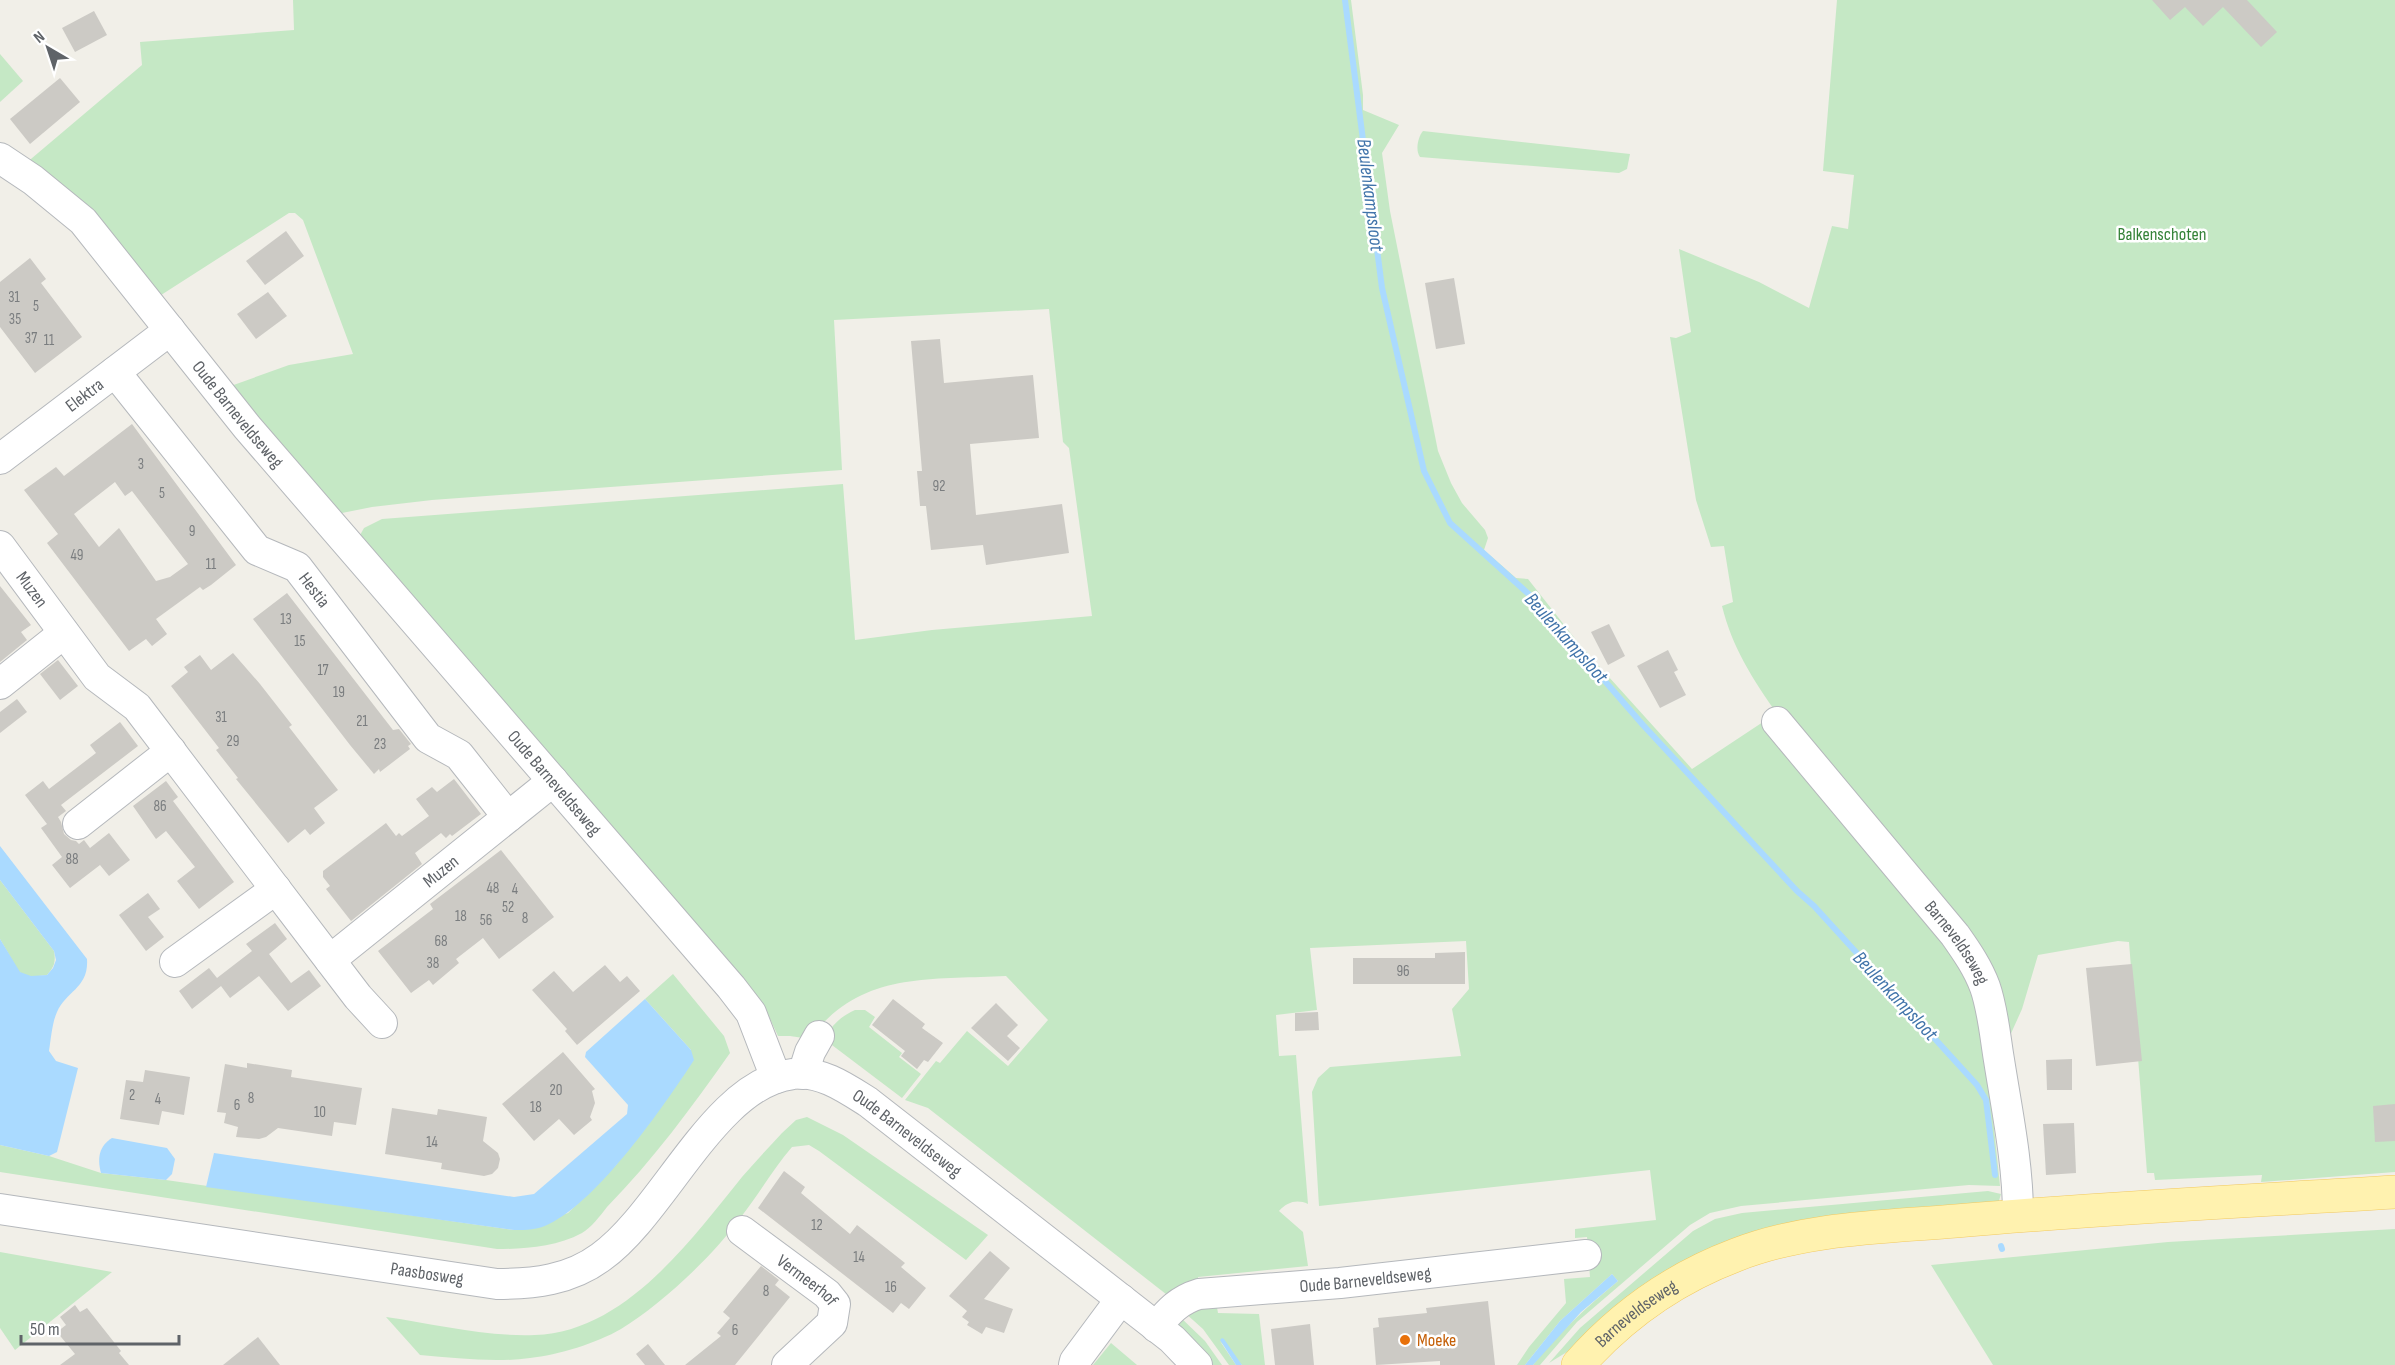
<svg xmlns="http://www.w3.org/2000/svg" width="2395" height="1365" font-family="'Sofia Sans Condensed',sans-serif">
<style>
.green{fill:#c5e8c5}
.water{fill:#aadaff}
.lines{fill:none;stroke-linecap:round;stroke-linejoin:round}
.stream{stroke:#aadaff;stroke-width:6}
.building{fill:#cccac5;fill-rule:evenodd}
.minor-casing{stroke:#b5b8bc;stroke-width:32}
.major-casing{stroke:#f2c960;stroke-width:34}
.minor{stroke:#fff;stroke-width:30}
.major{stroke:#fff2af;stroke-width:33}
.food-dot{fill:#e8710a;stroke:#fff;stroke-width:2}
.labels{text-anchor:middle;dominant-baseline:central;stroke-width:5;stroke-linejoin:round;paint-order:stroke}
.number-label{font-size:15px;fill:#7a7d7f}
.park-label{font-size:18px;fill:#348238;stroke:#fff}
.street-label{font-size:18px;fill:#5f6368;stroke:#fff}
.food-label{font-size:18px;fill:#c56008;stroke:#fff;text-anchor:start}
.water-label{font-size:20px;font-style:italic;fill:#4174aa;stroke:#fff}
</style>
<rect width="100%" height="100%" fill="#f1efe8"/>
<!-- green -->
<g class="green">
<path d="M293 0H1351L1363 95V110L1399 125 1382 153 1390 211 1438 451 1451 483 1462 503 1485 530 1488 538 1484 550 1516 578 1528 579 1580 645 1692 769 1763 722 1948 949 1969 983 1980 1028 1991 1099 2000 1186 1969 1185 1741 1206 1710 1213 1690 1225 1577 1322 1540 1365H1533C1558 1333 1587 1307 1618 1281L1612 1274 1560 1321 1525 1365H1517L1529 1347 1566 1303 1564 1279 1590 1277 1587 1237 1575 1238V1229L1656 1220 1650 1170 1319 1206 1312 1092 1318 1078 1330 1067 1461 1056 1452 1009 1469 989 1466 941 1310 948 1317 1010 1276 1015 1279 1056 1296 1055 1308 1204C1297 1199 1287 1202 1279 1211L1303 1232 1308 1266 1198 1277V1287L1171 1298 928 1108 905 1100 936 1061 940 1063 967 1031 1008 1066 1048 1020 1006 976C930 980 859 971 810 1039L790 1036H778L765 1008 359 537 364 528 382 519 843 484 855 640 932 630 1092 616 1069 448 1063 442 1049 309 834 320 842 470 432 500 372 507 337 514 228 387 289 365 353 354 303 220 295 213H289L158 297 25 164 142 65 140 42 294 30Z"/>
<path d="M1837 0H2395V1172L2261 1182 2262 1175 2155 1180 2154 1173H2147L2129 942 2118 941 2038 955 2022 1009 2004 1049 1998 1014 1778 715C1753 680 1732 647 1722 606L1733 602 1724 546 1711 547 1696 500 1670 337 1676 338 1691 332 1679 249 1759 282 1809 308 1832 226 1848 229 1854 175 1823 171Z"/>
<path d="M0 54 23 81 0 102Z"/>
<path d="M1423 131 1630 154 1627 169 1619 173 1420 157C1415 150 1418 137 1423 131Z"/>
<path d="M0 880 54 951C56 962 54 967 47 975L30 977 19 972 0 939Z"/>
<path d="M673 974 724 1036 730 1053C692 1107 653 1160 607 1207 600 1216 591 1228 582 1233 556 1247 525 1249 497 1249L0 1172V1145L49 1156 101 1173 166 1180 514 1230 568 1213 595 1187 616 1165 691 1050 645 999Z"/>
<path d="M855 1010H865L875 1017 869 1027 902 1053 899 1057 921 1074 902 1098 824 1039C831 1026 841 1016 855 1010Z"/>
<path d="M807 1117 843 1135 988 1235 966 1260 819 1151 809 1145 792 1147C773 1169 759 1194 741 1217 713 1256 662 1304 621 1329 597 1343 558 1355 530 1358 494 1363 457 1358 420 1355L386 1317C435 1324 485 1337 535 1335 625 1332 690 1241 742 1177 755 1162 768 1148 782 1133L796 1120Z"/>
<path d="M1988 1191 2001 1194 1998 1204 1814 1222 1575 1347 1549 1363 1580 1328 1693 1231 1715 1219 1742 1213Z"/>
<path d="M2395 1229V1365H1993L1931 1265 2168 1242Z"/>
<path d="M0 1252 112 1272 15 1350 0 1328Z"/>
<path d="M1216 1302 1218 1313 1259 1314 1265 1365H1242L1220 1341 1236 1365H1229L1203 1329 1184 1312Z"/>
<path d="M1178 1315 1205 1341 1222 1365H1210L1179 1326Z"/>
<path d="M1111 1343 1137 1365H1093Z"/>
</g>
<!-- water -->
<g class="water">
<path d="M0 846 87 959C89 988 66 991 57 1012 52 1023 51 1039 49 1051L56 1061 78 1068 57 1152 49 1156 0 1145V939L20 972 31 976 47 975 53 968 56 960 54 951 0 880Z"/>
<path d="M645 999 691 1050 694 1060C664 1106 598 1201 549 1224 538 1230 526 1230 514 1230L206 1187 214 1153 514 1197 534 1194 627 1114 628 1105 585 1057 586 1052Z"/>
<path d="M112 1138 167 1148 175 1159 172 1174 166 1180 101 1173C97 1158 99 1146 112 1138Z"/>
<path d="M1612 1274 1618 1281 1581 1312 1533 1365H1525L1560 1321Z"/>
<path d="M1222 1338 1224 1339 1242 1365H1236L1220 1340Z"/>
</g>
<g class="lines">
<!-- stream -->
<g class="stream">
<path d="M1345 0 1382 288 1424 471 1450 523 1532 597 1643 725 1797 891 1814 906 1977 1085 1986 1100 1995 1175"/>
<path d="M2001 1246 2002 1249"/>
</g>
</g>
<!-- building -->
<g class="building">
<path d="M2152 0H2247L2277 32 2261 47 2223 7 2203 26 2185 7 2170 20Z"/>
<path d="M94 11 107 35 75 52 62 28Z"/>
<path d="M60 78 80 102 30 144 10 119Z"/>
<path d="M286 231 304 256 265 285 246 261Z"/>
<path d="M30 258 46 279 41 283 82 337 35 373 0 327V282Z"/>
<path d="M1454 278 1465 344 1436 349 1425 283Z"/>
<path d="M268 292 287 316 256 339 237 314Z"/>
<path d="M940 339 944 383 1033 375 1039 438 970 444 976 515 1062 504 1069 553 986 565 983 545 931 550 926 506H920L917 471H922L911 341Z"/>
<path d="M132 424 236 565 211 585 203 590 200 587 156 619 167 634 152 646 146 639 129 651 47 543 58 534 24 490 56 467 64 476ZM115 482 125 496 132 491 188 564 170 577 156 581 119 528 99 547 74 514Z"/>
<path d="M0 586 31 625 21 632 27 640 0 662Z"/>
<path d="M287 593 393 730 399 729 411 744 408 746 410 749 380 772 379 769 374 774 350 745 253 619Z"/>
<path d="M1609 624 1625 656 1608 665 1591 632Z"/>
<path d="M1668 650 1678 670 1674 672 1686 695 1660 708 1637 666Z"/>
<path d="M233 653 260 684 292 725 289 727 338 790 314 808 325 823 310 835 305 829 288 843 236 779 238 778 216 750 219 748 171 686 188 672 184 667 200 655 211 670Z"/>
<path d="M58 660 78 686 60 700 40 674Z"/>
<path d="M17 699 27 712 0 733V712Z"/>
<path d="M120 722 138 746 61 805 66 811 58 817 61 822 64 834 71 840 76 841 79 844 84 840 90 848 109 833 130 860 109 876 100 865 70 888 52 865 62 857 41 828 47 824 25 795 43 781 49 789 96 753 90 745Z"/>
<path d="M454 779 481 814 452 836 450 834 446 838 441 833 415 853 422 864 351 921 326 889 330 886 323 877V871L386 823 396 836 399 833 402 836 429 816 416 799 432 787 437 792Z"/>
<path d="M166 781 178 797 173 801 234 882 199 909 177 881 195 867 166 831 156 839 133 806Z"/>
<path d="M501 850 554 917 499 959 483 938 456 959 459 963 433 985 429 980 411 993 378 951 433 909 430 904Z"/>
<path d="M148 893 160 909 148 917 164 937 146 951 119 915Z"/>
<path d="M275 923 287 939 269 954 291 983 309 970 321 986 288 1011 259 976 230 998 221 986 192 1009 179 991 209 968 217 978 252 951 246 944Z"/>
<path d="M1465 952V984H1353V958H1435V953Z"/>
<path d="M2132 964 2142 1061 2096 1066 2086 968Z"/>
<path d="M605 965 620 982 627 976 640 991 577 1045 565 1031 567 1029 532 990 554 971 573 992Z"/>
<path d="M893 999 925 1024 922 1028 943 1043 928 1062 924 1060 917 1069 901 1056 905 1051 872 1025Z"/>
<path d="M996 1003 1018 1025 1007 1036 1020 1048 1008 1061 971 1028Z"/>
<path d="M1318 1012 1319 1030 1295 1031V1013Z"/>
<path d="M563 1052 595 1089 592 1091 595 1103 590 1117 592 1120 574 1135 559 1119 534 1141 502 1104Z"/>
<path d="M2072 1059V1090H2047L2046 1060Z"/>
<path d="M247 1063 292 1070 291 1077 362 1088 356 1125 334 1122 332 1136 278 1128 266 1137 259 1139 236 1137 238 1127 224 1123 226 1113 217 1112 225 1064 247 1068Z"/>
<path d="M145 1070 190 1077 184 1115 162 1111 159 1125 120 1119 126 1080 143 1082Z"/>
<path d="M2395 1104V1141L2375 1142 2373 1106Z"/>
<path d="M392 1108 437 1115 438 1109 487 1117 483 1141 498 1153 500 1159 498 1168 492 1174 484 1176 441 1169 442 1163 385 1154Z"/>
<path d="M2074 1123 2076 1173 2046 1175 2043 1124Z"/>
<path d="M784 1171 805 1187 801 1193 850 1234 857 1225 905 1263 901 1267 926 1288 909 1309 901 1303 893 1313 758 1208Z"/>
<path d="M990 1251 1010 1268 984 1299 1013 1309 1004 1333 986 1327 982 1334 967 1325 969 1322 962 1317 967 1311 949 1296Z"/>
<path d="M761 1266 779 1280 775 1285 790 1297 735 1365H685L721 1336 717 1333 730 1318 723 1312Z"/>
<path d="M1488 1301 1495 1365H1440V1361L1376 1365 1373 1328 1379 1327 1378 1318 1427 1313 1426 1308Z"/>
<path d="M75 1305 80 1312 87 1308 121 1351 119 1353 129 1365H60L75 1354 57 1332 66 1325 60 1317Z"/>
<path d="M1310 1324 1314 1365H1275L1271 1329Z"/>
<path d="M258 1337 280 1365H223Z"/>
<path d="M648 1344 665 1365H645L636 1354Z"/>
</g>
<g class="lines">
<defs>
<g id="minor">
<path id="s1" d="M0 158 33 180 83 221 247 427 731 987 751 1013 776 1078"/>
<path id="s2" d="M115 372 257 550 297 567 428 738 459 755 508 817"/>
<path id="s3" d="M0 459 170 330"/>
<path id="s4" d="M0 546 97 677 137 707 358 997 382 1023"/>
<path d="M0 684 64 633"/>
<path id="s5" d="M1777 722 1955 935C1967 952 1978 968 1985 987 1993 1010 1995 1036 1999 1060 2007 1111 2018 1163 2018 1215"/>
<path d="M78 824 171 751"/>
<path id="s6" d="M330 960 553 781"/>
<path d="M175 962 276 889"/>
<path d="M803 1074 810 1052 819 1036"/>
<path id="s7" d="M0 1209 497 1284C534 1284 570 1280 601 1257 664 1212 715 1083 793 1074 820 1070 846 1088 868 1102L1172 1339 1197 1365"/>
<path id="s8" d="M742 1231 827 1294 835 1304 832 1323 787 1365"/>
<path id="s9" d="M1156 1327C1169 1311 1179 1300 1199 1294L1340 1283 1586 1255"/>
<path d="M1074 1365 1075 1361 1121 1299"/>
</g>
<g id="major">
<path id="s10" d="M1578 1365C1621 1316 1675 1278 1736 1255 1805 1228 1883 1227 1956 1221 2102 1208 2248 1201 2395 1192"/>
</g>
</defs>
<!-- minor casing -->
<use href="#minor" class="minor-casing"/>
<!-- major casing -->
<use href="#major" class="major-casing"/>
<!-- minor -->
<use href="#minor" class="minor"/>
<!-- major -->
<use href="#major" class="major"/>
</g>
<!-- markers -->
<circle class="food-dot" cx="1405" cy="1340" r="6"/>
<g class="labels">
<!-- number labels -->
<g class="number-label">
<text x="14" y="297">31</text>
<text x="36" y="306">5</text>
<text x="15" y="319">35</text>
<text x="31" y="338">37</text>
<text x="49" y="340">11</text>
<text x="141" y="464">3</text>
<text x="939" y="486">92</text>
<text x="162" y="493">5</text>
<text x="192" y="531">9</text>
<text x="77" y="555">49</text>
<text x="211" y="564">11</text>
<text x="286" y="619">13</text>
<text x="300" y="641">15</text>
<text x="323" y="670">17</text>
<text x="339" y="692">19</text>
<text x="221" y="717">31</text>
<text x="362" y="721">21</text>
<text x="233" y="741">29</text>
<text x="380" y="744">23</text>
<text x="160" y="806">86</text>
<text x="72" y="859">88</text>
<text x="493" y="888">48</text>
<text x="515" y="889">4</text>
<text x="508" y="907">52</text>
<text x="461" y="916">18</text>
<text x="525" y="918">8</text>
<text x="486" y="920">56</text>
<text x="441" y="941">68</text>
<text x="433" y="963">38</text>
<text x="1403" y="971">96</text>
<text x="556" y="1090">20</text>
<text x="132" y="1095">2</text>
<text x="251" y="1098">8</text>
<text x="158" y="1099">4</text>
<text x="237" y="1105">6</text>
<text x="536" y="1107">18</text>
<text x="320" y="1112">10</text>
<text x="432" y="1142">14</text>
<text x="817" y="1225">12</text>
<text x="859" y="1257">14</text>
<text x="891" y="1287">16</text>
<text x="766" y="1291">8</text>
<text x="735" y="1330">6</text>
</g>
<!-- park labels -->
<g class="park-label">
<text x="2162" y="234">Balkenschoten</text>
</g>
<!-- street labels -->
<g class="street-label">
<text stroke="none"><textPath href="#s3" startOffset="106">Elektra</textPath></text>
<text stroke="none"><textPath href="#s1" startOffset="352">Oude Barneveldseweg</textPath></text>
<text stroke="none"><textPath href="#s4" startOffset="54">Muzen</textPath></text>
<text stroke="none"><textPath href="#s2" startOffset="300">Hestia</textPath></text>
<text stroke="none"><textPath href="#s1" startOffset="838">Oude Barneveldseweg</textPath></text>
<text stroke="none"><textPath href="#s6" startOffset="142">Muzen</textPath></text>
<text stroke="none"><textPath href="#s5" startOffset="285">Barneveldseweg</textPath></text>
<text stroke="none"><textPath href="#s7" startOffset="1014">Oude Barneveldseweg</textPath></text>
<text stroke="none"><textPath href="#s7" startOffset="432">Paasbosweg</textPath></text>
<text stroke="none"><textPath href="#s9" startOffset="222">Oude Barneveldseweg</textPath></text>
<text stroke="none"><textPath href="#s8" startOffset="82">Vermeerhof</textPath></text>
<text stroke="none"><textPath href="#s10" startOffset="78">Barneveldseweg</textPath></text>
</g>
<!-- food labels -->
<g class="food-label">
<text x="1417" y="1340">Moeke</text>
</g>
<!-- water labels -->
<g class="water-label">
<text transform="translate(1370 195) rotate(83)">Beulenkampsloot</text>
<text transform="translate(1566 638) rotate(48)">Beulenkampsloot</text>
<text transform="translate(1895 996) rotate(47)">Beulenkampsloot</text>
</g>
</g>
<!-- north arrow -->
<g transform="translate(48 48) rotate(321)" stroke="#ffffff" stroke-width="4.5" paint-order="stroke">
<path d="M0-4.5L10 22L0 15L-10 22Z" fill="#5f6368"/>
<text y="-9" font-size="16" font-weight="bold" text-anchor="middle" fill="#5f6368">N</text>
</g>
<!-- scale -->
<path d="M21 1335v9h158v-9" fill="none" stroke="#5f6368" stroke-width="3"/>
<text x="30" y="1335" font-size="18" fill="#5f6368" stroke="#ffffff" stroke-width="4.5" paint-order="stroke">50 m</text>
</svg>
